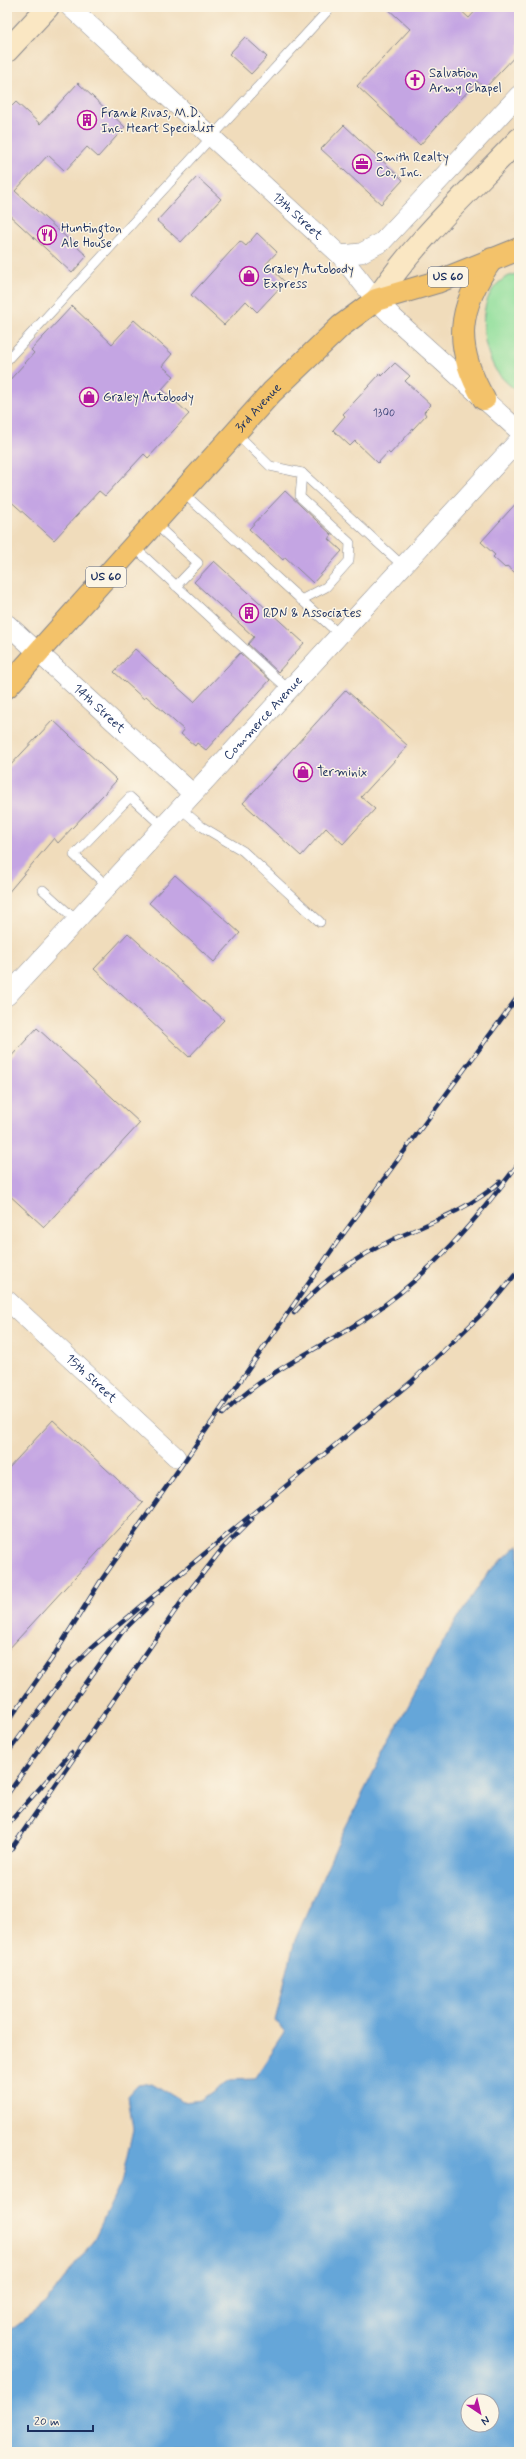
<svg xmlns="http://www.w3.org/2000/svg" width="526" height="2459" font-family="Mynerve,sans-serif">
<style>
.green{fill:#92df9c;stroke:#56877d}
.water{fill:#65a6d9;stroke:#406a9c;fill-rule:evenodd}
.building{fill:#c4a5e3}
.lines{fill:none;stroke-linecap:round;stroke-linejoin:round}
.lane-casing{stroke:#86868c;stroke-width:10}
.street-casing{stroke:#86868c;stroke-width:20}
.secondary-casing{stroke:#86868c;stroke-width:24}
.primary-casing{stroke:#86868c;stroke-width:24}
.lane{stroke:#fff;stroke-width:9}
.street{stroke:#fff;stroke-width:19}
.secondary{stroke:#fae7c3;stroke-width:22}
.primary{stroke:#f3c26a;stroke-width:22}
.rail-casing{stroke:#1b2f5e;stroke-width:4.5}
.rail{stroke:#fcf5e5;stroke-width:3;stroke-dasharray:9;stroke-linecap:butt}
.labels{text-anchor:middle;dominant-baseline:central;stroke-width:3;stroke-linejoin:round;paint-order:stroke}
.number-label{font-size:11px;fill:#454c7f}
.shield{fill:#fcf5e5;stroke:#5e6a86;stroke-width:1}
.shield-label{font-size:12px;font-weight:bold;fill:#1b2f5e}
.poi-label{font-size:13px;fill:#1b2f5e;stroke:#fcf5e5;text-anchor:start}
.street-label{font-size:13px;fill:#1b2f5e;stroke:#fcf5e5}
</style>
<rect width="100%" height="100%" fill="#fcf5e5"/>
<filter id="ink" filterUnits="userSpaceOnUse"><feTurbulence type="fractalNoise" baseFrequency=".025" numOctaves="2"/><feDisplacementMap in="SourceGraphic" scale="8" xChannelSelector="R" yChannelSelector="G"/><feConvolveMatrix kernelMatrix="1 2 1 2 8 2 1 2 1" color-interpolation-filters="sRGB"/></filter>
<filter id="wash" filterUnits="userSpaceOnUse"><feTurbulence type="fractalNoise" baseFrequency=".012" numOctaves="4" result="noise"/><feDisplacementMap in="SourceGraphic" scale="16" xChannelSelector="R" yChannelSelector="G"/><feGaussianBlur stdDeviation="0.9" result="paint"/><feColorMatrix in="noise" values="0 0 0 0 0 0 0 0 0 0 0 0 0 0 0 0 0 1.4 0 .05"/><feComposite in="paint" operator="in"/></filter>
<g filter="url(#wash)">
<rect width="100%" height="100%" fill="#f0dcbb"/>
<!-- green -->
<path class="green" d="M519 273V393C512 387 503 380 497 372 481 347 475 300 502 280 507 276 513 275 519 273Z"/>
<!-- water -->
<path class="water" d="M519 1544V2452H7V2332L46 2303 93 2241 121 2183 133 2129 128 2096 138 2085 152 2083 183 2102 202 2100 230 2080 254 2079 285 2032 275 2021 295 1940 341 1836 395 1730 448 1633 487 1574ZM468 2401H492V2425H468Z"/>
<g id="blocks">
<!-- building -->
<g class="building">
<path d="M386 7H457L469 18 479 7H519V52L485 88 477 81 420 145 357 86 410 29Z"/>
<path d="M245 37 267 57 251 74 229 54Z"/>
<path d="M78 83 125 127 98 157 87 147 65 171 48 155 15 191 87 256 72 273 7 213V111L16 102 40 124Z"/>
<path d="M344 125 403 180 381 204 321 149Z"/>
<path d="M197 177 221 199 181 242 157 221Z"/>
<path d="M257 233 277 252 266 264 285 282 257 312 246 301 224 325 191 295 240 241 246 246Z"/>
<path d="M72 306 112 344 134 320 172 354 162 366 174 376 162 389 189 414 148 458 144 454 105 496 99 491 54 540 7 498V383L34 353 31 350Z"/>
<path d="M395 363 410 376 405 381 431 405 424 412 426 415 390 454 388 452 378 463 355 441 350 446 333 430 345 416 343 414 380 374 382 376Z"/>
<path d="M285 491 332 535 329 539 342 551 313 583 285 557 283 560 249 529Z"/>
<path d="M519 500V576L507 566 505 568 493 557 495 555 481 542Z"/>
<path d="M214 561 304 643 278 672 248 644 254 637 194 582Z"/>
<path d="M135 649 194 702 240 653 270 680 206 750 197 743 195 746 181 734 184 730 146 696 144 699 114 672Z"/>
<path d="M346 690 408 746 361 797 375 809 343 844 326 828 301 856 243 803Z"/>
<path d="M53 720 117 780 58 843 54 838 7 894V769Z"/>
<path d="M175 875 240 933 214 962 149 903Z"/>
<path d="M128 933 224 1020 189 1057 94 969Z"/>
<path d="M37 1028 140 1123 44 1227 7 1193V1061Z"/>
<path d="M53 1420 143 1503 7 1651V1470Z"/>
</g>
</g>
</g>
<g filter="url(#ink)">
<use href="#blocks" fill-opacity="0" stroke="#86868c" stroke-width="1"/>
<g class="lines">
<defs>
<g id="lane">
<path d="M7 360 331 7"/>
<path d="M235 432 270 466 302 473 403 566"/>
<path d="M181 491 339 634"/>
<path d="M154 523 198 563 176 586"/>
<path d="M133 546 288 689"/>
<path d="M301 600 326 587 349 561 350 543 300 497 302 473"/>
<path d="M179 807 201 826 243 851 320 922"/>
<path d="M107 886 74 855 130 797 162 826"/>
<path d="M43 890 76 920"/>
</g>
<g id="street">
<path id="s1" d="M70 7 340 255 376 300 394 318 519 431"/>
<path d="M340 255 361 253 382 242 519 95"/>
<path id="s2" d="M7 624 192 793"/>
<path id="s3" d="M7 996 519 440"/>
<path id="s4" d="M7 1300 176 1457"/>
</g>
<g id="secondary">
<path d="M7 51 48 7"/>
<path d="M376 300C415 240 470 191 519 139"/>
</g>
<g id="primary">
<path d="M484 399C453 346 457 308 492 259"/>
<path id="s5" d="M7 687 272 392 341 326 376 300 437 282 519 249"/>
</g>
</defs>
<!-- lane casing -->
<use href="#lane" class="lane-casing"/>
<!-- street casing -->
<use href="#street" class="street-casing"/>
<!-- secondary casing -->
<use href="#secondary" class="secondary-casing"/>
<!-- primary casing -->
<use href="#primary" class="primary-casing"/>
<!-- lane -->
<use href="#lane" class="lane"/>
<!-- street -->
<use href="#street" class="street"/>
<!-- secondary -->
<use href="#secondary" class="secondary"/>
<!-- primary -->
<use href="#primary" class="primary"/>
<defs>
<g id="rail">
<path d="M294 1313C321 1281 356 1257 394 1239 431 1222 468 1210 500 1182"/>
<path d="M223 1414C262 1373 319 1349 366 1318 428 1277 475 1222 519 1163"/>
<path d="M7 1723 51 1660 100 1582 336 1244 519 995"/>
<path d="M7 1754 68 1671 91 1648 411 1382 486 1310 519 1270"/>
<path d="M7 1795 123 1631 152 1603"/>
<path d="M7 1825 71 1753"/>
<path d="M7 1855 186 1595 222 1549 252 1519"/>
</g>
</defs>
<!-- rail casing -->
<use href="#rail" class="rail-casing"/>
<!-- rail -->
<use href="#rail" class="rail"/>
</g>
</g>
<!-- icons -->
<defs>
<symbol id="church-ring" viewBox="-11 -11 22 22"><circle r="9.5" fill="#fcf5e5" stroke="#b5179e" stroke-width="1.5"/><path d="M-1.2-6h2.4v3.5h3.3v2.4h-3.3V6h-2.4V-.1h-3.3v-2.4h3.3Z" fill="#b5179e"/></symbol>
<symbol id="building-ring" viewBox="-11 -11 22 22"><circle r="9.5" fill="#fcf5e5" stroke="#b5179e" stroke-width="1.5"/><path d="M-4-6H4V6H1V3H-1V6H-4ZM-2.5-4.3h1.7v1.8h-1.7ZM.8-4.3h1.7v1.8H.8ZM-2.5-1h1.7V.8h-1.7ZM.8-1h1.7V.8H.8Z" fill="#b5179e"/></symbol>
<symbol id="office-ring" viewBox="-11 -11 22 22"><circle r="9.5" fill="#fcf5e5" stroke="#b5179e" stroke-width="1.5"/><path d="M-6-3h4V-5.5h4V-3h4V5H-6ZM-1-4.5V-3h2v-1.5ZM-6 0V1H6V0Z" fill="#b5179e"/></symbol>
<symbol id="restaurant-ring" viewBox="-11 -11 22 22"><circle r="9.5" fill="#fcf5e5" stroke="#b5179e" stroke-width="1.5"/><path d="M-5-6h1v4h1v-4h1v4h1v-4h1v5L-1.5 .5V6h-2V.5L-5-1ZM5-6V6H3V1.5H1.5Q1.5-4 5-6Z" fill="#b5179e"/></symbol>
<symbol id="shop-ring" viewBox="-11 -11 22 22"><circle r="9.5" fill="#fcf5e5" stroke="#b5179e" stroke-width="1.5"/><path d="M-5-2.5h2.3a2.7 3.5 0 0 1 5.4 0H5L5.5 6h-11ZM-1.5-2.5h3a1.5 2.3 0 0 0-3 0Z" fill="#b5179e"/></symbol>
</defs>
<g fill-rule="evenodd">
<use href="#church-ring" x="404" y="69" width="22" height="22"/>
<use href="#building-ring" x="76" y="109" width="22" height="22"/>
<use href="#office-ring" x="351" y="153" width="22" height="22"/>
<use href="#restaurant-ring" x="36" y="224" width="22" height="22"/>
<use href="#shop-ring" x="238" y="265" width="22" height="22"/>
<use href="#shop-ring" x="78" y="386" width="22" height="22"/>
<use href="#building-ring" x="238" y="602" width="22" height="22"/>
<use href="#shop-ring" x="292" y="761" width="22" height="22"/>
</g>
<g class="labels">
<!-- number labels -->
<g class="number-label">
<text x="384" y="413">1300</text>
</g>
<!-- shield labels -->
<g class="shield">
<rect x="428" y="267" width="40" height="20" rx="3"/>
<rect x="86" y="567" width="40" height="20" rx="3"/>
</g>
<g class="shield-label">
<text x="448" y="277">US 60</text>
<text x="106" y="577">US 60</text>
</g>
<!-- poi labels -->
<g class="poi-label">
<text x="429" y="73">Salvation<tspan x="429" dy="15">Army Chapel</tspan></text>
<text x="101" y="113">Frank Rivas, M.D.<tspan x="101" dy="15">Inc. Heart Specialist</tspan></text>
<text x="376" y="157">Smith Realty<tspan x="376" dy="15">Co., Inc.</tspan></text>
<text x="61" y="228">Huntington<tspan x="61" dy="15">Ale House</tspan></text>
<text x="263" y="269">Graley Autobody<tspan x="263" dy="15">Express</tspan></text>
<text x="103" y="397">Graley Autobody</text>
<text x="263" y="613">RDN &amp; Associates</text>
<text x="317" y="772">Terminix</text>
</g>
<!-- street labels -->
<g class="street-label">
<text stroke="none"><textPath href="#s1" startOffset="309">13th Street</textPath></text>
<text stroke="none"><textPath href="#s5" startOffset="376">3rd Avenue</textPath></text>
<text stroke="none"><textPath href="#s2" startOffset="125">14th Street</textPath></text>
<text stroke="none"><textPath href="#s3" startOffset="378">Commerce Avenue</textPath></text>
<text stroke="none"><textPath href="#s4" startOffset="115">15th Street</textPath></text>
</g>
</g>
<!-- margin -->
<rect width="526" height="2459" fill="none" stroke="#fcf5e5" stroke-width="24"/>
<!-- north arrow -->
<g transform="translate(480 2413) rotate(145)"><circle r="19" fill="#fcf5e5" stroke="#a2a6af"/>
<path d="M0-3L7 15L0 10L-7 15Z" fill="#b5179e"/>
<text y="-6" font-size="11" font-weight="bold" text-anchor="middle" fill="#1b2f5e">N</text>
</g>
<!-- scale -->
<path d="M28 2425v6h65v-6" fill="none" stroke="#1b2f5e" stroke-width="2"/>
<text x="34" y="2425" font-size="12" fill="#1b2f5e" stroke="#fcf5e5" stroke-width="3" paint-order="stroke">20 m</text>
</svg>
